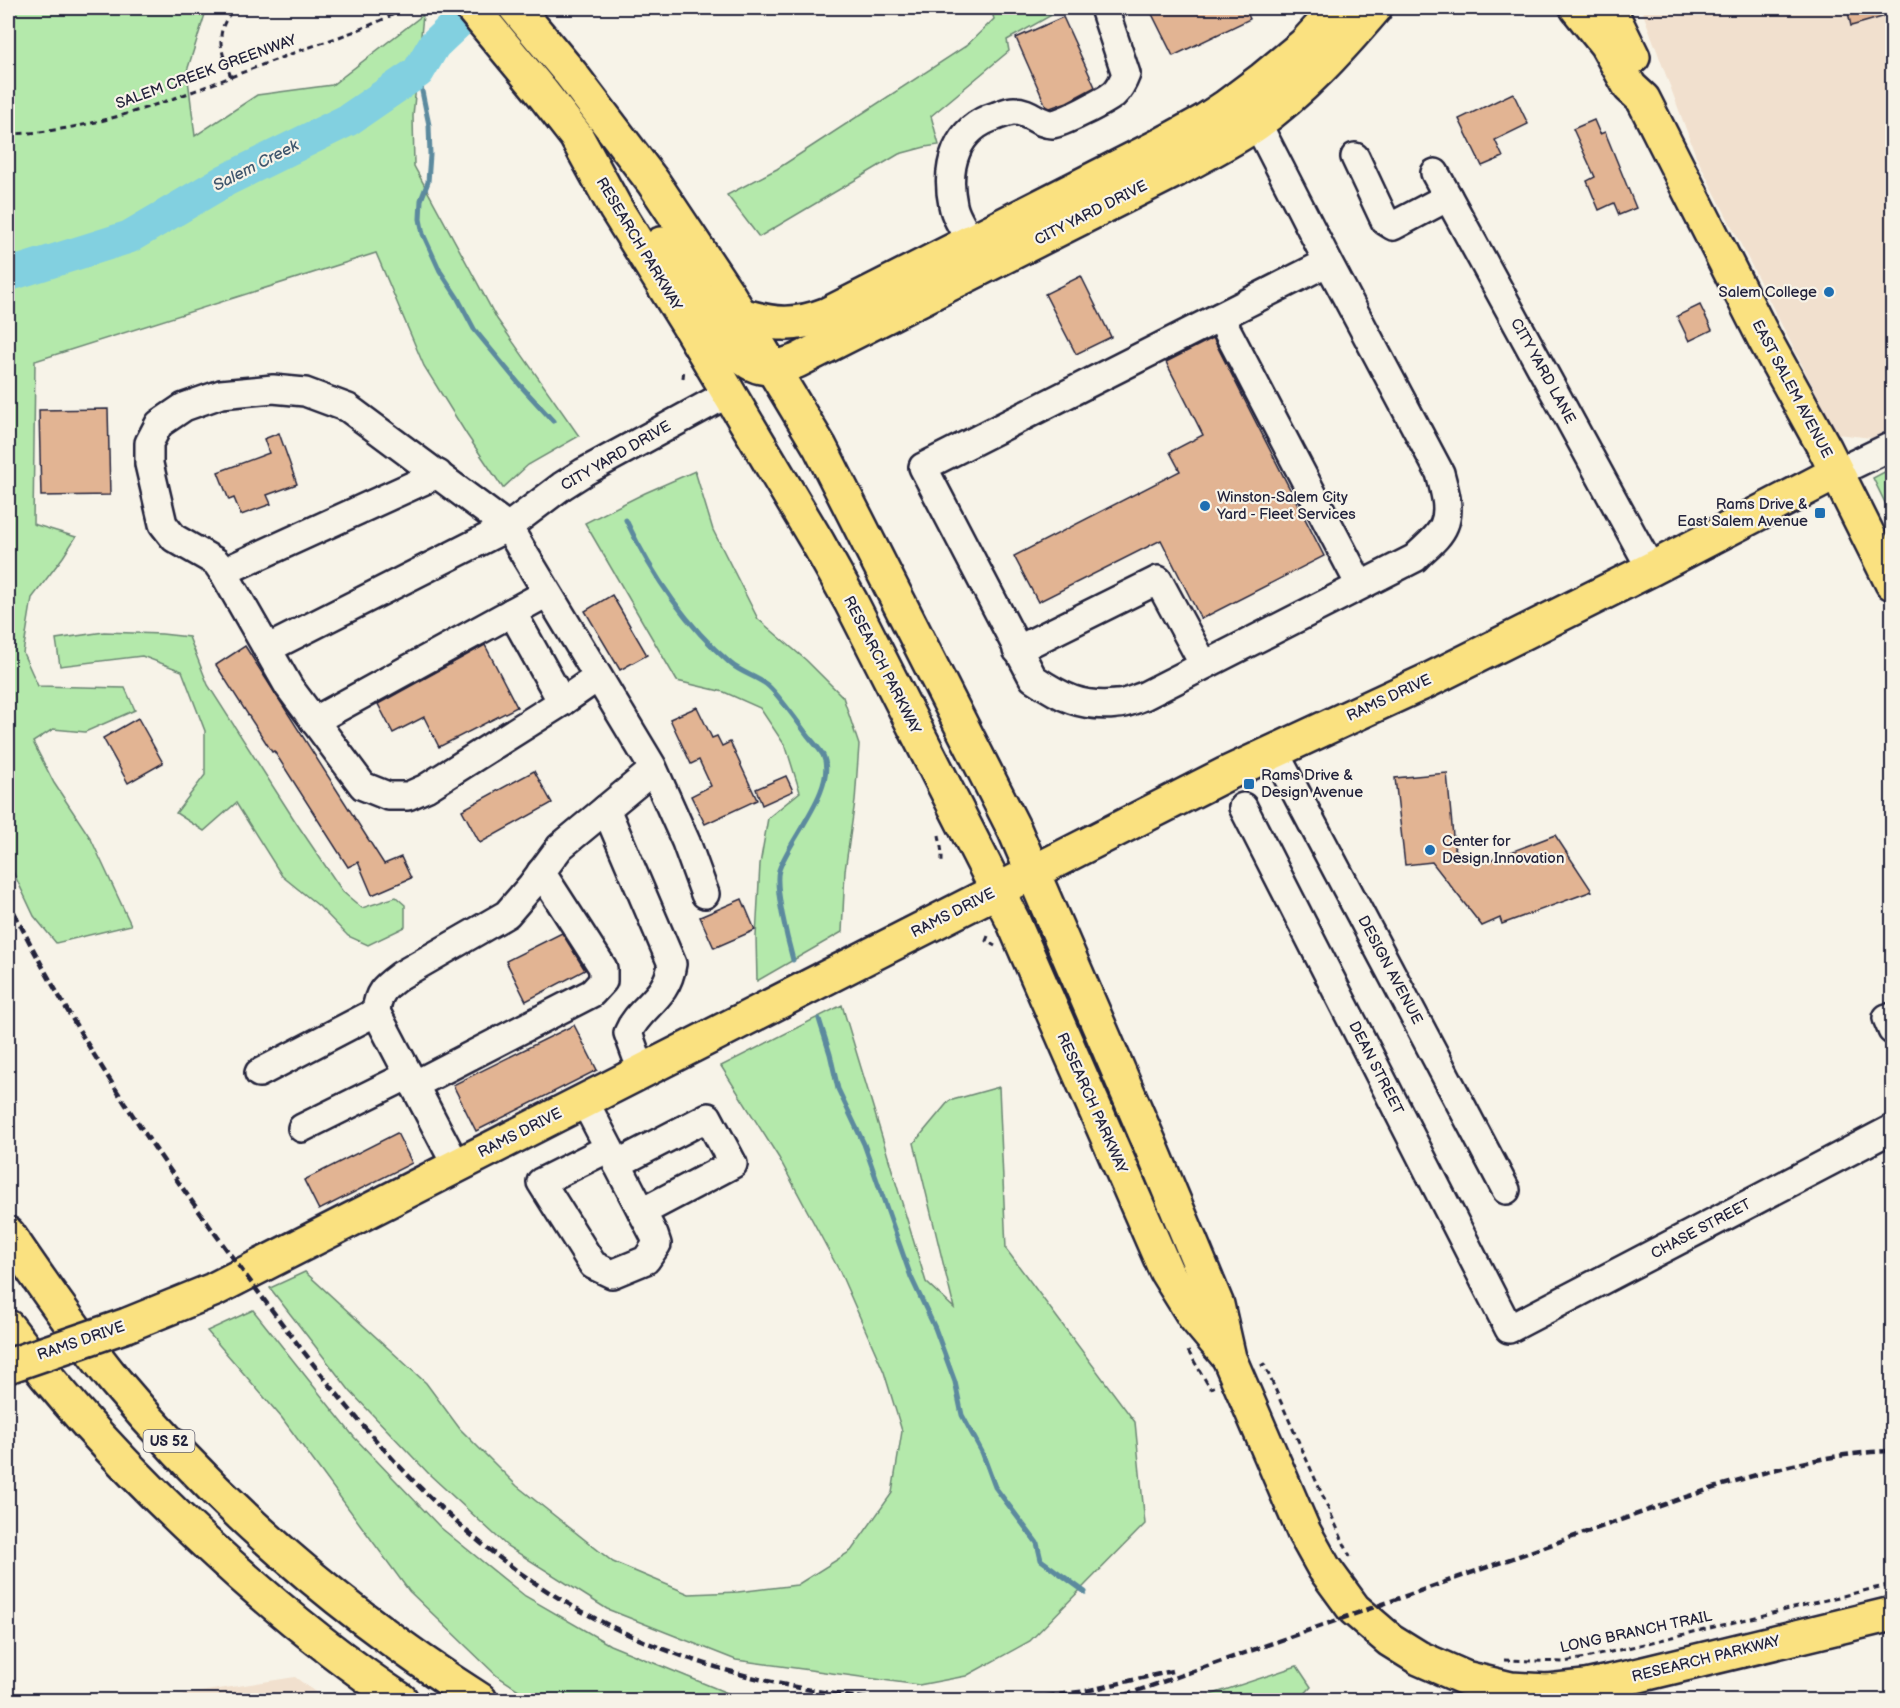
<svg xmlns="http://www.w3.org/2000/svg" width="1900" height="1708" font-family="'Balsamiq Sans',sans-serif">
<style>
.built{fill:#f1e0ce}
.green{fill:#b4e9ab;stroke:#6b8673;stroke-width:1.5}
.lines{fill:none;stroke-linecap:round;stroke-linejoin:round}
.stream{stroke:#5c8a9e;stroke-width:5}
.river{stroke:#82d0e0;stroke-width:33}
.building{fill:#e2b493;stroke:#22223b;stroke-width:1.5}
.minor-casing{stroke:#22223b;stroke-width:32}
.major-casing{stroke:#22223b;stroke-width:38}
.highway-casing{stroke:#22223b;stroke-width:38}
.path{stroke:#22223b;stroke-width:3;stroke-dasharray:6 4.5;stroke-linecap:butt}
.minor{stroke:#f7f3e8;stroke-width:27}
.major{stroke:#fae180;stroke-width:33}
.highway{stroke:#fae180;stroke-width:33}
.rail{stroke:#22223b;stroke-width:4.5;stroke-dasharray:9 4.5;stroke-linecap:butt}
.major-bridge-casing{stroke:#22223b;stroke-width:38;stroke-linecap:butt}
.major-bridge{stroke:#fae180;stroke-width:33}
.poi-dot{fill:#1f6fb2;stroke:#f7f3e8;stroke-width:2}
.labels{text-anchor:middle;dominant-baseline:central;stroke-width:4.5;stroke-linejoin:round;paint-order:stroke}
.shield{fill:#f7f3e8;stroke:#62616f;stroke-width:1.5}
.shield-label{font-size:14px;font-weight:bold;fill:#22223b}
.street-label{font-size:15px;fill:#22223b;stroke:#f7f3e8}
.poi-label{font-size:15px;fill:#22223b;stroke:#f7f3e8;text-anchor:start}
.water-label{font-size:16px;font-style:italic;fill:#3f566d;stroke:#f7f3e8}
</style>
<rect width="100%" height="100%" fill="#f7f3e8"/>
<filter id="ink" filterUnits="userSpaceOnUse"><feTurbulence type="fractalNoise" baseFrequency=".0167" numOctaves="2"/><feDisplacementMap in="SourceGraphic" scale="12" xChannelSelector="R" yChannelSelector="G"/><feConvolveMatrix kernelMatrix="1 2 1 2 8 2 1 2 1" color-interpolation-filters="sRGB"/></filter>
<g filter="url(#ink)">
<!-- built -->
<g class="built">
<path d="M1641 8H1892V428L1872 438 1837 434 1696 156Z"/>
<path d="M295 1677 326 1700H150Z"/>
</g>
<!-- green -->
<g class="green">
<path d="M8 8H207L187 71 195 136 257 95 332 85 423 15 413 116 414 166 497 319 579 436 528 465 503 488 467 435 424 366 376 253 35 361 33 524 76 537 63 557 32 598 23 653 38 686 125 688 135 710 85 732 53 729 33 742 54 783 91 839 131 925 56 943 34 916 8 861Z"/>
<path d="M991 8H1060L1057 12 1007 40 1009 51 931 116 939 145 925 147 899 154 759 237 727 195 777 169 966 46 994 19Z"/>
<path d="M1892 468V517L1873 478Z"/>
<path d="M695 471 713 530 758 619 806 660 843 697 859 745 855 801 845 871 842 932 757 981 756 937 760 864 768 818 800 792 786 747 760 708 724 692 677 681 585 523 645 493Z"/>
<path d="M104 632 162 634 189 637 208 685 297 824 343 892 362 908 396 897 405 905V927L368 945 348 936 319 906 282 876 236 803 204 831 176 813 205 775V731L182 671 142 656 60 666 56 639Z"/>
<path d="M842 1005 926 1282 954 1308 914 1143 949 1101 999 1087 1006 1249 1135 1422 1145 1524 1030 1641 966 1676 919 1685 736 1660 607 1609 507 1546 430 1475 350 1391 270 1288 305 1272 426 1383 460 1429 517 1486 613 1562 689 1594 738 1592 797 1585 851 1551 892 1493 902 1431 884 1372 840 1272 779 1158 721 1066Z"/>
<path d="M253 1310 354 1437 441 1528 525 1596 610 1645 737 1697 753 1700H534L497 1676 409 1591 282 1418 207 1331Z"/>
<path d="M1297 1666 1311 1687 1299 1700H1195Z"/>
</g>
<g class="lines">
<!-- stream -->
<g class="stream">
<path d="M418 72 429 125 430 155 428 182 421 200 420 219 423 234 440 271 457 297 474 329 520 385 553 421"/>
<path d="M626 520C651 573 686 625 730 663 740 672 755 676 766 684 777 692 799 724 809 737 813 742 819 748 823 755 838 787 789 839 779 870 774 886 788 942 793 960"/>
<path d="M819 1019 830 1054 838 1089 864 1144 911 1277 935 1328 955 1382 962 1415 982 1452 995 1487 1037 1543 1041 1560 1085 1592"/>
</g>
<!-- river -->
<path class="river" d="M8 275 129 237 226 180 348 120 418 72 434 45 473 8"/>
</g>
<!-- building -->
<g class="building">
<path d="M1149 8H1245L1250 19 1173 56Z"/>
<path d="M1847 8H1893V14L1851 26Z"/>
<path d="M1063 17 1095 87 1067 102 1050 108 1046 106 1016 38Z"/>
<path d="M1513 93 1528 124 1495 140 1503 157 1482 166 1459 119Z"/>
<path d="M1594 120 1600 134 1605 132 1636 208 1619 215 1614 203 1599 210 1587 181 1595 177 1573 129Z"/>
<path d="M1081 276 1111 337 1076 354 1045 294Z"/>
<path d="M1700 305 1712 330 1689 341 1677 316Z"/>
<path d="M1213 338 1324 556 1201 619 1161 540 1038 602 1014 556 1180 471 1170 452 1203 435 1166 362Z"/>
<path d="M108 409 110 495 41 496 39 410Z"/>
<path d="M279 433 297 484 267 495 271 504 241 515 234 498 229 500 218 472 269 453 264 439Z"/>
<path d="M612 595 647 655 620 670 585 611Z"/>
<path d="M485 645 517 707 439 747 424 717 393 733 378 704Z"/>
<path d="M245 646 384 864 401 857 411 878 372 895 358 862 348 867 274 751 272 752 216 665Z"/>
<path d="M697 707 712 738 717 736 722 746 730 742 757 800 705 824 691 796 711 786 699 760 691 764 670 719Z"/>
<path d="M138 718 163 763 128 783 103 738Z"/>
<path d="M534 771 552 803 480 843 462 810Z"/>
<path d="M1447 773 1454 847 1464 860 1474 859 1477 865 1555 835 1592 891 1502 924 1500 918 1482 926 1432 862 1405 865 1395 778Z"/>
<path d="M786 776 793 791 762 805 756 789Z"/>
<path d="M742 899 755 930 714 948 700 917Z"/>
<path d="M562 933 585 970 526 1001 506 961Z"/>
<path d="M574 1025 597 1070 476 1131 453 1085Z"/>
<path d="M397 1133 412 1163 319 1210 304 1180Z"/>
</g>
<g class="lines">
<defs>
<g id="minor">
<path d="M1257 123 1328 262 1440 473C1444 489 1451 509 1444 525 1439 538 1424 548 1415 558L1144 696C1135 699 1126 704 1117 704 1082 708 1061 697 1033 678L923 467 1328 262"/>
<path d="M1355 157 1385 221 1393 226 1448 197"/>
<path d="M1435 173 1651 569"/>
<path d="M971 241C965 231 955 217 953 205 945 166 956 128 996 116 1002 114 1008 111 1014 111 1030 111 1038 124 1052 124 1063 123 1105 101 1114 94 1120 88 1123 82 1126 74L1104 8"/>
<path d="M1220 317 1360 585"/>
<path d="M1836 473 1892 446"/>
<path d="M223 572 438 474"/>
<path d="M512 612 562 702"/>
<path d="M267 649 508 527 562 486 584 472 729 393"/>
<path d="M1017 650 1158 580 1204 665"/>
<path d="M598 677 562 702 426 788 408 796H388L363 786 289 687 225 575 216 562 174 538 163 524 149 464V443L159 424 184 407 221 394 273 389 305 392 348 408 508 527 652 766 686 842 705 894"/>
<path d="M314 721 547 593"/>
<path d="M1274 751 1506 1190"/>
<path d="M1243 807 1509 1329 1892 1129"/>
<path d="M606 809 672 964C667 1000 639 1006 628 1033L636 1055 644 1070"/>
<path d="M1887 1018 1892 1030"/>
<path d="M259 1073 376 1012"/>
<path d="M414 1085 592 993 603 981V968L541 872"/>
<path d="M584 1100 654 1235 657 1244 646 1260 612 1274 593 1265 541 1182 609 1148"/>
<path d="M302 1128 409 1075"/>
<path d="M617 1164 708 1117 733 1164 642 1212"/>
<path d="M456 1165 376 1012C378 991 385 987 401 975L507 914 531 886 560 847 653 770"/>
</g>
<g id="major">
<path d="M472 8 540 90 576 136 616 209 687 323 818 543 851 602 1013 921 1166 1271 1194 1316 1226 1354"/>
<path d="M516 8 571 74 653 182 729 296 820 447 1015 831 1150 1144 1217 1305 1229 1358 1304 1532 1324 1568 1354 1609 1390 1640 1419 1658 1465 1678 1511 1689 1547 1691 1585 1687 1631 1677 1892 1614"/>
<path d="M1577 8 1606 44 1630 87 1643 99 1696 204 1765 340 1825 449 1892 583"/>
<path d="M1609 8 1633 57"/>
<path d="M661 244C672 258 683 273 693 288 709 312 731 360 761 367 774 370 785 365 797 361L1176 170C1203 155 1231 141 1256 124 1301 92 1340 49 1375 8"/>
<path d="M741 315C773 325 795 327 828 314L1163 144 1203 122 1227 106 1263 79 1304 45 1338 8"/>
<path d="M127 1325 213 1290 1226 774 1429 680 1651 569 1836 473"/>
</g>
<g id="highway">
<path d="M8 1234C42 1284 77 1334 115 1381 220 1507 342 1612 480 1700"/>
<path d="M8 1327C67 1406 134 1477 207 1544 268 1601 332 1654 401 1700"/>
</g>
</defs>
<!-- minor casing -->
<use href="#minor" class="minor-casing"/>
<!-- major casing -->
<use href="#major" class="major-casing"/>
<!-- highway casing -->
<use href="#highway" class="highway-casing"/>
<!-- path -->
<g class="path">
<path d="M231 77C220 48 214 33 234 8"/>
<path d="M8 134C104 132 194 90 283 57 324 41 367 30 405 8"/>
<path d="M683 378 684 368"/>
<path d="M939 835 942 853V866"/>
<path d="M988 936 986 941 995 946"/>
<path d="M1188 1351 1210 1388 1214 1387"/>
<path d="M1261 1366 1264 1364 1350 1557"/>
<path d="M1504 1660 1564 1662 1586 1658 1892 1584"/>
</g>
<!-- minor -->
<use href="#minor" class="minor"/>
<!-- major -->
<use href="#major" class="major"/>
<!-- highway -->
<use href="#highway" class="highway"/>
<!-- rail -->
<g class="rail">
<path d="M8 900C76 1039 168 1172 262 1297 341 1402 423 1509 535 1583 637 1651 756 1686 878 1700"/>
<path d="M1019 1700 1086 1691 1172 1671"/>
<path d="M1111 1700 1680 1499C1750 1476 1819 1453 1892 1451"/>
</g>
<defs>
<path id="major-bridge" d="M8 1366 127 1325"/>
</defs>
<!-- major-bridge casing -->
<use href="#major-bridge" class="major-bridge-casing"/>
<!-- major-bridge -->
<use href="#major-bridge" class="major-bridge"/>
</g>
</g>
<!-- markers -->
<g class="poi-dot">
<circle cx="1829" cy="292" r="6"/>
<circle cx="1205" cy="506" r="6"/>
<rect x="1814" y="507" width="12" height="12" rx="3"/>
<rect x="1243" y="778" width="12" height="12" rx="3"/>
<circle cx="1430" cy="850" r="6"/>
</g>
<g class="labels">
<!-- shield labels -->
<rect class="shield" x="143.5" y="1430" width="51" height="22" rx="4.5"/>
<g class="shield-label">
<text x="169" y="1441">US 52</text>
</g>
<!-- street labels -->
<g class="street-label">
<text transform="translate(206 72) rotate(-20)">SALEM CREEK GREENWAY</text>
<text transform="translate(1091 213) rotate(-27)">CITY YARD DRIVE</text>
<text transform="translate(639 244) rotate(59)">RESEARCH PARKWAY</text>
<text transform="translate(1543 371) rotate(61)">CITY YARD LANE</text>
<text transform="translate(1792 389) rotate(62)">EAST SALEM AVENUE</text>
<text transform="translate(616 456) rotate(-30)">CITY YARD DRIVE</text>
<text transform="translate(882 665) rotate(63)">RESEARCH PARKWAY</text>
<text transform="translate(1389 698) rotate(-25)">RAMS DRIVE</text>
<text transform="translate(953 913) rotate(-27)">RAMS DRIVE</text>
<text transform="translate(1390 970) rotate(62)">DESIGN AVENUE</text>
<text transform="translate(1376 1068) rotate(63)">DEAN STREET</text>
<text transform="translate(1092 1103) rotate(66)">RESEARCH PARKWAY</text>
<text transform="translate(520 1133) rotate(-27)">RAMS DRIVE</text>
<text transform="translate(1701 1229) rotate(-28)">CHASE STREET</text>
<text transform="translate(81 1341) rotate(-19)">RAMS DRIVE</text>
<text transform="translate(1636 1632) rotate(-12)">LONG BRANCH TRAIL</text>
<text transform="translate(1706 1659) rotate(-14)">RESEARCH PARKWAY</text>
</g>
<!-- poi labels -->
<g class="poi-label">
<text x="1817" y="292" text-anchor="end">Salem College</text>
<text x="1217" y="497">Winston-Salem City<tspan x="1217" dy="17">Yard - Fleet Services</tspan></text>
<text x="1808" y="504" text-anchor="end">Rams Drive &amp;<tspan x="1808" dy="17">East Salem Avenue</tspan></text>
<text x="1261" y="775">Rams Drive &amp;<tspan x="1261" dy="17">Design Avenue</tspan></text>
<text x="1442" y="841">Center for<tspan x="1442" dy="17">Design Innovation</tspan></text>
</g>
<!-- water labels -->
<g class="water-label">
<text transform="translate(256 166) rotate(-27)">Salem Creek</text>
</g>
</g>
<!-- margin -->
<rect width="1900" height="1708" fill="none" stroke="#f7f3e8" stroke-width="30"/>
<rect x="15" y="15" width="1870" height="1678" fill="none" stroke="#22223b" stroke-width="2" filter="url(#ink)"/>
</svg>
